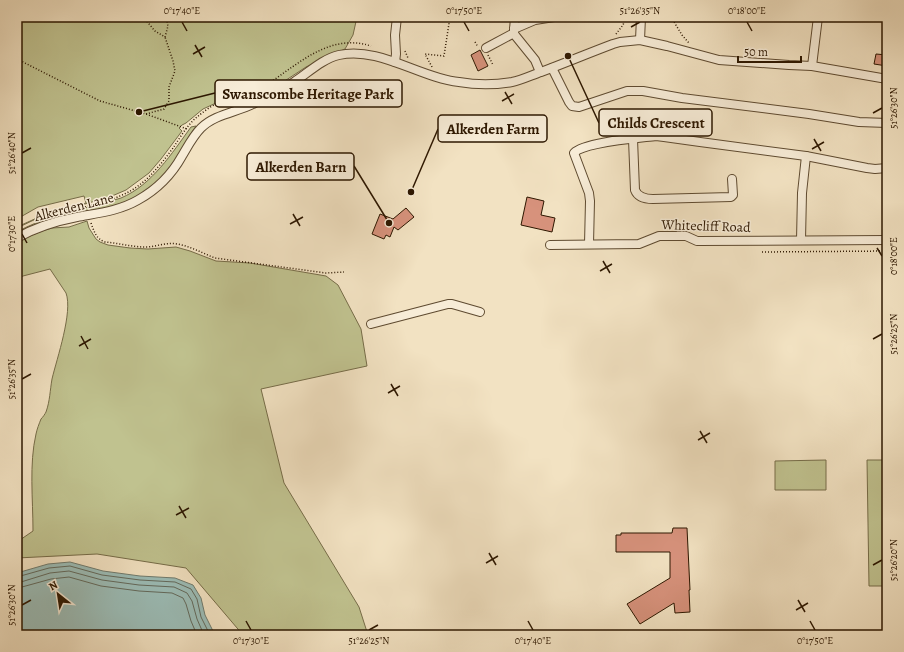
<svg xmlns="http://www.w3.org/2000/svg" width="904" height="652" font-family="Alegreya,serif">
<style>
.green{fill:#c0c28f;stroke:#766c48}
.water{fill:#9cbdb7;stroke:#707b6e}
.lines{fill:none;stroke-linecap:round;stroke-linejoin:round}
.shore{stroke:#646a5c;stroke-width:1}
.building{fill:#d7927c;stroke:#2d1700}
.minor-casing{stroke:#5e4a30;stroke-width:10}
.path{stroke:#2d1700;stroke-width:1.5;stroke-dasharray:1 2;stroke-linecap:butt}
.minor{stroke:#f7ecd7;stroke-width:8}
.ticks{fill:none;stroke:#2d1700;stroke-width:1.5}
.labels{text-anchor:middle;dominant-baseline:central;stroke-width:3;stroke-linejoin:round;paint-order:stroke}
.street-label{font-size:14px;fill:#2d1700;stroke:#f7ecd7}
.leader{fill:none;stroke:#2d1700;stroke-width:1.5}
.callout-dot{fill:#2d1700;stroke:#f7ecd7;stroke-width:1.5}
.callout{fill:#f7ecd7;stroke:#2d1700;stroke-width:1.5}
.callout-label{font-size:15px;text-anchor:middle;font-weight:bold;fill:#2d1700}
.neatline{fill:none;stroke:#2d1700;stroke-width:1.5}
.ticks-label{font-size:10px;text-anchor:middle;fill:#2d1700}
</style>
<rect width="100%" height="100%" fill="#f2e2c2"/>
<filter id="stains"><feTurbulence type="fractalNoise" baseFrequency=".005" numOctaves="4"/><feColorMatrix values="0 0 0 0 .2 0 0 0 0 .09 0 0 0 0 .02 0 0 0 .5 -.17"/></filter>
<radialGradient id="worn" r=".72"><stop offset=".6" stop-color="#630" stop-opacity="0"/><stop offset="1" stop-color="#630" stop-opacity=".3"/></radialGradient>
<!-- green -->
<g class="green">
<path d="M17 17H357L353 35 345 49 306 67 274 88 216 103 203 109 186 123 182 125 179 128 182 131 161 159 149 173 126 190 112 196 38 218 17 228V227L39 217 86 203 84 196 38 207 17 219Z"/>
<path d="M196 126C187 138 182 151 174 163 168 170 162 177 155 183 126 211 92 209 56 218 42 221 29 227 17 234V232C40 219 66 213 92 206 101 203 112 201 121 198 152 185 172 153 191 127Z"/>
<path d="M87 221 89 228 96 239 100 242 108 245 130 248 148 249 176 247 190 251 216 261 250 263 326 276 338 285 361 329 367 366 261 389 284 483 359 607 368 635H243L186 568 97 554 17 558V542L33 531C33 499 29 464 36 434 37 429 39 424 41 419 43 417 45 414 46 412 50 401 50 390 52 379 57 358 73 312 66 293L50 269 23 276 17 279V242L23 239 42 231 52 228 69 227Z"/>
<path d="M826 460V490H775V461Z"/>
<path d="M867 460H887V586H869Z"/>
</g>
<!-- water -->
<path class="water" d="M70 562 103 571 140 576 175 578 193 585 201 598 205 615 215 635H17V573L48 564Z"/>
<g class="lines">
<!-- shore -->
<g class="shore">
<path d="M17 577 49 568 70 566 102 575 140 580 175 582 191 589 197 599 201 617 210 635"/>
<path d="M17 582H21L50 573 69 571 102 580 139 585 174 587 187 593 192 601 197 619 204 635"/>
<path d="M17 588 22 587 51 579 69 577 101 586 139 591 172 593 183 598 186 604 191 621 197 635"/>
</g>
</g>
<!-- building -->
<g class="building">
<path d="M480 50 488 66 478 71 471 55Z"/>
<path d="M876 54 887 55V66L874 64Z"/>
<path d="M527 197 544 201 541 215 555 218 552 232 521 225Z"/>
<path d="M406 208 414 217 398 230 394 227 390 237 386 235 384 239 372 234 380 214 393 219Z"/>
<path d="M673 528H687L690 590H689L690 612 675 613 674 603 640 624 627 604 670 578V552H616V535H621V533H672Z"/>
</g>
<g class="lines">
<defs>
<g id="minor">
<path d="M515 17 514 30V34L535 60 540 72"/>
<path d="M861 17H876"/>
<path d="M514 29 535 20 554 17"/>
<path d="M640 40 641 17"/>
<path d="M486 48 514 33"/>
<path d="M395 62 396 54 395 35 397 17"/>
<path d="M812 66 818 17"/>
<path d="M552 68 569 102 572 106 579 107 627 91H643L682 98 809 114 859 122 887 123"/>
<path d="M633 139 635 190C638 198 646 199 653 199L731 197 733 195 732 179"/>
<path d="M17 238C36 227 56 221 77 217 98 213 119 211 138 200 156 190 172 174 182 156 188 146 193 136 201 128 215 114 238 112 255 103 269 97 282 91 294 82 308 73 322 59 339 55 379 46 420 78 459 82 476 85 495 85 512 82 522 80 532 75 541 72 565 63 589 53 613 44L620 42 640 40 667 46 719 60 789 65 812 66 887 79"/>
<path d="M801 240 802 193 806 156"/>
<path d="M589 244 590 201 589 193 574 153C584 142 640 138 656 136L664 137 700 142 806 156 867 168 875 169 887 168"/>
<path d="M550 245 639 244 659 236H686L697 241 887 240"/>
<path d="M371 324 448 304H452L480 312"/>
</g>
</defs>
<!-- minor casing -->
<use href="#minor" class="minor-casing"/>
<!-- path -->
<g class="path">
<path d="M143 17 155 31 165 37 168 26 166 17"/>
<path d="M671 17 682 35 689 43"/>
<path d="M616 34 623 25 626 17"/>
<path d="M475 42 478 47"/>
<path d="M405 51 408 58"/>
<path d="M488 55 493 65"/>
<path d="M17 59 100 101 146 114 187 129"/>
<path d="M432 67 425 54 444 56 450 17"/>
<path d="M146 114 164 109 169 101V87L175 71 173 61 165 37"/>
<path d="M85 207C97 203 110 201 122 195 144 186 159 167 173 148 180 138 187 125 197 117 202 113 208 108 214 105 226 99 242 99 254 92 291 73 324 31 371 46"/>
<path d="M91 223C94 231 96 239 105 242 118 243 132 247 145 247 156 247 166 242 177 244 190 246 202 253 215 258L326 273 344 272"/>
<path d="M762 252 887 251"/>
</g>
<!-- minor -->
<use href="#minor" class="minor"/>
</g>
<!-- ticks -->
<path class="ticks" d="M182 22 187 31M464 22 469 31M747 22 752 31M631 27 640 22M195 45 202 57M193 54 205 47M505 92 512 104M502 101 514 94M873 113 882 108M814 139 821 151M812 149 824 142M22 153 31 148M293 214 300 226M290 224 303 217M22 234 27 243M877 248 882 256M603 261 610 273M600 271 612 264M81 336 88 349M873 339 882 334M79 346 91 339M22 379 31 374M391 384 398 396M388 393 400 386M700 431 707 443M698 440 710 433M179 506 186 518M176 515 189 508M489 553 496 565M486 563 498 556M873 565 882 560M798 600 805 612M22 605 31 600M796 610 808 603M246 621 251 630M528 621 533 630M810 621 815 630M369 630 378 625"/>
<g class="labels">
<!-- street labels -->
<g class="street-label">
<text transform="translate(74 207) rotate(-14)">Alkerden Lane</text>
<text transform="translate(706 226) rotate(2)">Whitecliff Road</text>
</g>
</g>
<!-- callouts -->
<path class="leader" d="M139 112L215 93M568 56L599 123M411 192L438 129M389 223L354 166"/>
<g class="callout-dot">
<circle cx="139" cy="112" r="4"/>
<circle cx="568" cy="56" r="4"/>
<circle cx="411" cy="192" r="4"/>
<circle cx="389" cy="223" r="4"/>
</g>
<g class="callout">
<rect x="215" y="80" width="187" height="27" rx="4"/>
<rect x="599" y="109" width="113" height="27" rx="4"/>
<rect x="438" y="115" width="109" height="27" rx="4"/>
<rect x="247" y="153" width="107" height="27" rx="4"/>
</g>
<g class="callout-label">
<text x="308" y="99">Swanscombe Heritage Park</text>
<text x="656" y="128">Childs Crescent</text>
<text x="493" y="134">Alkerden Farm</text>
<text x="301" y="172">Alkerden Barn</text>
</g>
<!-- margin -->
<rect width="904" height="652" fill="none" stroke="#f2e2c2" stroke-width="44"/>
<!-- north arrow -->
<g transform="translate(58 594) rotate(330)" stroke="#f7ecd7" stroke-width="3" paint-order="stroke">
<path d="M0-3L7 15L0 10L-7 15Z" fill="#2d1700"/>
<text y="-6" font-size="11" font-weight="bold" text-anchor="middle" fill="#2d1700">N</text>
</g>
<!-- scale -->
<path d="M738 56v6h63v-6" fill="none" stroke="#2d1700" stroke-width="2"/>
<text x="744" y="56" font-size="12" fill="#2d1700" stroke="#f7ecd7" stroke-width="3" paint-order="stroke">50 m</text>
<rect x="22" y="22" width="860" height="608" class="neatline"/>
<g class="ticks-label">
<text x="182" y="14">0°17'40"E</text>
<text x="464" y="14">0°17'50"E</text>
<text x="640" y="14">51°26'35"N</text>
<text x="747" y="14">0°18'00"E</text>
<text transform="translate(893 108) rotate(-90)" y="4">51°26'30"N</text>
<text transform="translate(11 153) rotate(-90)" y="4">51°26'40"N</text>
<text transform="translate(11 234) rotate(-90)" y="4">0°17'30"E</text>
<text transform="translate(893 256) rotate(-90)" y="4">0°18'00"E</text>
<text transform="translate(893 334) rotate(-90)" y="4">51°26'25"N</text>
<text transform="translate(11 379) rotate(-90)" y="4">51°26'35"N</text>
<text transform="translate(893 560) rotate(-90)" y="4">51°26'20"N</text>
<text transform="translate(11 605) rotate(-90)" y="4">51°26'30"N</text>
<text x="251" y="644">0°17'30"E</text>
<text x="369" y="644">51°26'25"N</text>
<text x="533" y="644">0°17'40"E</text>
<text x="815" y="644">0°17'50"E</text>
</g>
<rect width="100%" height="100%" filter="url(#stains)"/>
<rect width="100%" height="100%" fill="url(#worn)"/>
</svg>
